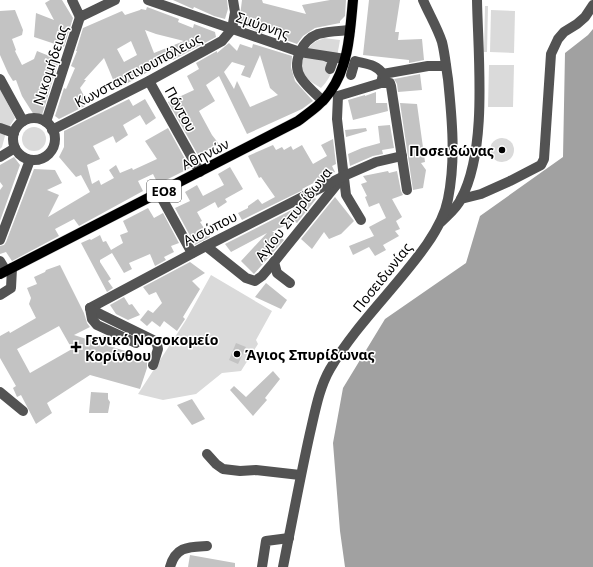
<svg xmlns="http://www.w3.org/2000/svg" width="593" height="567" font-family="'Noto Sans',sans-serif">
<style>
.green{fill:#dadada}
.water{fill:#a1a1a1}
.building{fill:#c3c3c3;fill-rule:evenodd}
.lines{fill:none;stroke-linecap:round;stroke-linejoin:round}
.major-casing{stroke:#dbdbdb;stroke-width:11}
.minor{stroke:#535353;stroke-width:10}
.major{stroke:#000;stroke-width:10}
.poi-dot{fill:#000;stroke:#fff;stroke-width:1.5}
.labels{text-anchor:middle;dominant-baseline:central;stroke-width:3;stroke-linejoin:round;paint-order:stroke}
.shield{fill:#fff;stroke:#4c4c4c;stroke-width:1}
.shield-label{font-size:13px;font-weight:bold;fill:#000}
.street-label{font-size:14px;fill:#000;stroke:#fff}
.poi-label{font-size:14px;font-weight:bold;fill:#000;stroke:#fff;text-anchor:start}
</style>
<rect width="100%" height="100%" fill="#fff"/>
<!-- green -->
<g class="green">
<path d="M485 6H488L487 52H484Z"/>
<path d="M491 10 515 11 514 53 490 52Z"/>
<path d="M324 38 340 40C337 58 334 75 321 88 316 85 309 81 305 76 298 65 304 49 315 42 317 40 321 40 324 38Z"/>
<path d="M489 65H514L513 107H488Z"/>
<path d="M0 89 15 118 6 132 2 147 0 149Z"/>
<circle cx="34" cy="139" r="12"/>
<circle cx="502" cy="150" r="12"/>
<path d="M211 275 272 311 256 340 258 344 241 371 222 373 196 394 163 400 138 394 186 320Z"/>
</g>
<!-- water -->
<path class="water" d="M593 29V567H345L340 531 333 443 343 388 385 319 466 263 480 216 563 157 565 53 588 35Z"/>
<!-- building -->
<g class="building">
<path d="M50 0H62L73 18 64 47 34 37 36 13 54 20 45 3Z"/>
<path d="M173 0H227L228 9 225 19 214 16 194 7 193 9Z"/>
<path d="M242 0H262L263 3 306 14 302 5 330 0H346L345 16 340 21V23L315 28 303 36 297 44 283 39 284 36 265 28 263 33 239 24Z"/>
<path d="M369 0H400L395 32H399L398 40 422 39 424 60 409 63V60L363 55Z"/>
<path d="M147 7 179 19 178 22 193 28 194 24 215 32 216 37 173 60 172 59 155 66 156 67 146 73 117 89 104 58 84 80H86L80 88 86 100 84 103 85 106 59 119 55 116 64 88 66 89 75 68 71 66 77 51H76L83 28 122 11 125 15 140 10 141 9 146 10ZM145 30 156 34 184 41 154 53ZM131 41 137 55 124 62 117 49Z"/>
<path d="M15 10 23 30 22 35 12 39 16 50 15 51 22 65 34 59 37 51 59 60 42 115H34L22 96 16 80 13 81 8 73 0 55V11Z"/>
<path d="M229 43 237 51 240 44 252 48 253 44 292 56 291 67 295 81 313 101 302 109 247 134 219 76 206 85 215 101 199 111 212 135 219 144 198 155 168 102 194 90 187 76 199 69 196 63 217 51V53ZM260 55 270 88 278 95 250 107 237 81 234 89 224 72 232 62 245 66 241 75 250 78Z"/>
<path d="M420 74 422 90 398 92 397 84 394 79Z"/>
<path d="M376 92V103H387L388 111 353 120 348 100 365 95V96Z"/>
<path d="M129 99 133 106 145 99 156 118 146 125 140 115 123 125 128 135 116 143 113 136 93 146 100 159 87 165 92 184 99 180 101 185 114 178 109 170 116 165 120 173 132 168 133 170 157 159 145 141 168 128 190 168 158 184 153 174 138 181 143 191 79 226 74 219 55 229 59 236 12 261 6 252 0 254V246L4 245 6 242 34 169 55 170 62 183 47 190 59 195 48 217 90 192 81 175 76 177 59 157 64 147V131Z"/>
<path d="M400 103 417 104 425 162 421 163 426 170 423 188 413 190Z"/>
<path d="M390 125 394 148 382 150 383 154 373 156 350 166 348 154 362 148 380 143 378 126Z"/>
<path d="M366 128 367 131 346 137 345 130Z"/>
<path d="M333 139 336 164 332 166 335 172 322 176 323 178 302 189 303 190 242 220 238 213 248 208V206L258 199 262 204 275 197 261 177 259 178 248 156 273 145 276 150 282 147 284 150 291 146 293 150 302 145 313 164 327 156 321 145Z"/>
<path d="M14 157 20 165 0 221V190L3 186 0 182V165Z"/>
<path d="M230 167 243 189 225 199 227 202 218 208 215 202 197 212 202 221 200 222 210 237 195 245 175 208 190 201 185 192 197 185 203 196 224 185 218 174Z"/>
<path d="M388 171 389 173 397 171 401 191 403 195 392 199 402 217 396 221 400 229 395 231 399 236 383 245 386 250 375 256 369 247 353 255 349 246 374 236 369 227 386 218 379 203 369 207 365 197 367 196 361 184 367 182 363 176Z"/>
<path d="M335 197 354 221 341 234 329 239 324 232 312 249 301 239Z"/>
<path d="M315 198 316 199 297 223 294 221 274 231H272L284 240 254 274 241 261 267 233 231 252 225 244Z"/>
<path d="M148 208 154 218 163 213 179 243 171 246 174 252 164 257 166 260 155 266 150 254 129 263 132 269 124 273 112 253 100 260V262L111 279 108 281 113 288 107 292 81 243 90 239 91 240 100 235 103 242 106 241 111 250 123 243 120 235 128 232 123 221Z"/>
<path d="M190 262 205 273 192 281 200 289 183 317 185 319 177 331 164 321 160 327 152 321 147 326 140 320 148 310 153 313 162 303 156 292 149 295 143 287Z"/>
<path d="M60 265 84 313 87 323 90 327 74 335 99 343 100 345 103 335 111 339 109 346 148 358 147 363V368L140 389 90 375 47 403 52 413 36 424 21 395 17 397 13 388 16 386 0 358V336L9 331 10 333 36 318 29 304 31 298 27 288 37 284 34 277 45 272 46 270ZM59 326 72 349 30 373 17 349Z"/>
<path d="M266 283 287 300 281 309 255 297Z"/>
<path d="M124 297 129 305 132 304 140 315 128 320 116 314 110 305Z"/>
<path d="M236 343 246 347 238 364 229 360Z"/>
<path d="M273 371 280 379 265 398 267 400 253 416 230 390 234 386 246 397Z"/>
<path d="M91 392 108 393V399L110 402 108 413H89Z"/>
<path d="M192 399 205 419 192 425 177 405Z"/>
<path d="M190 555 235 563V567H188Z"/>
</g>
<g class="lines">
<defs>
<path id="major" d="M0 274 298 121C310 112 322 104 330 92 349 66 350 31 353 0"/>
</defs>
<!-- major casing -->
<use href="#major" class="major-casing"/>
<!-- minor -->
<g class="minor">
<path d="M72 0 80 17 115 0"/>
<path d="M148 0 300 52 345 59"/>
<path d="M327 57 334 58 330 69"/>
<path d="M351 75 355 61C366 64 376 64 383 74"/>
<path d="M0 79 23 121"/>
<path d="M149 81 200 172"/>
<path d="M381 83 383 74 428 66H446"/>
<path d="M338 96 381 83H390L391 86 407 190"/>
<path d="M338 96 337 119 346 195 361 220"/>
<path d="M323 101C316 94 307 87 301 78 291 63 302 40 318 34 328 31 340 31 350 30"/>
<circle cx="34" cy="139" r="21"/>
<path d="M46 122 80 17"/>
<path d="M0 128 14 133"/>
<path d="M52 130 149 81 222 41 232 29 235 12 233 0"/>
<path d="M0 157 15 148"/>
<path d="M159 193 192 253"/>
<path d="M461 199 481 194 510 181 541 165 544 159 551 54 558 39 564 32 577 24 585 17 593 5"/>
<path d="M441 222C448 215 457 208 461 199 488 149 478 56 477 0"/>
<path d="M0 240 30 160"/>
<path d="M206 246 246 278 255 281 262 276 274 262 341 179"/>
<path d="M0 261 6 271"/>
<path d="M274 262 277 273 290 283"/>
<path d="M0 295 11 288 12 268"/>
<path d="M90 308 206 246 344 176 376 162 402 156"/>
<path d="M90 308 100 314 153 340 157 344 158 349 153 365"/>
<path d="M90 308 92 319 97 325 136 343"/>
<path d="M0 392 23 411"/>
<path d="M207 454 216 464 223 469 240 471 256 470 300 475"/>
<path d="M170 567C176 546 189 547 207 546"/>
<path d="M262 567 266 541 289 538"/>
<path d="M283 567C292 522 300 478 310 433 315 412 319 388 330 369 357 323 397 287 427 244 436 231 445 215 448 199 456 160 452 118 448 79 446 67 445 54 442 42 437 27 429 14 423 0"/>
</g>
<!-- major -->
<use href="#major" class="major"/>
</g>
<!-- markers -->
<g class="poi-dot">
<circle cx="502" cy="150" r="4"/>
<path d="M74 341h4v4h4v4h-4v4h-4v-4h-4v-4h4z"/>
<circle cx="237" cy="354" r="4"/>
</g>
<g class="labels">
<!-- shield labels -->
<rect class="shield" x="147" y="180" width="34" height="22" rx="3"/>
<g class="shield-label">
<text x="164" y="191">ΕΟ8</text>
</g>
<!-- street labels -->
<g class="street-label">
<text transform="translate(263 25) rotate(19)">Σμύρνης</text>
<text transform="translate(50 65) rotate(-72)">Νικομήδειας</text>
<text transform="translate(138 70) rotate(-28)">Κωνσταντινουπόλεως</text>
<text transform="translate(181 109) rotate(61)">Πόντου</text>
<text transform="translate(205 154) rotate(-27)">Αθηνών</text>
<text transform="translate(293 214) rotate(-52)">Αγίου Σπυρίδωνα</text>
<text transform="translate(210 228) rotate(-27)">Αισώπου</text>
<text transform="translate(382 277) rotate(-51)">Ποσειδωνίας</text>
</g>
<!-- poi labels -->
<g class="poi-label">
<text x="494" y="150" text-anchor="end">Ποσειδώνας</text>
<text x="85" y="339">Γενικό Νοσοκομείο<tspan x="85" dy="16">Κορίνθου</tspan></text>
<text x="245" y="354">Άγιος Σπυρίδωνας</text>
</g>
</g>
</svg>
